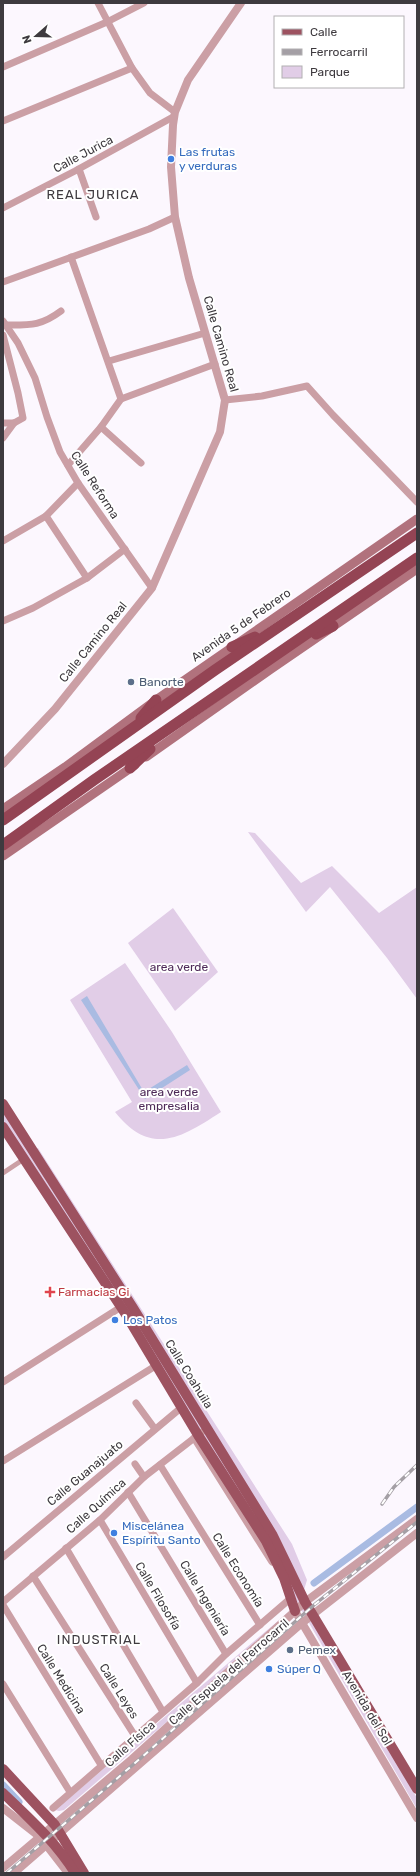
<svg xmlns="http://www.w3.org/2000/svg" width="420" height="1876" font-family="Rubik,sans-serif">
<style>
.green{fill:#e1cde7}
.water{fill:#a9bbe2}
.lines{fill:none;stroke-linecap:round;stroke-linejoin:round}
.canal{stroke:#a9bbe2;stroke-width:7}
.pedestrian{stroke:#cb9fa5;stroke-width:5}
.minor{stroke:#cb9fa5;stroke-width:7}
.tertiary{stroke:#cb9fa5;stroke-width:8}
.secondary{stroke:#b1727d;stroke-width:9}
.primary{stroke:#9d5260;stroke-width:10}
.trunk{stroke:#944454;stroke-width:11}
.rail-casing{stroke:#a49fa5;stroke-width:3.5}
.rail{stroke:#fff;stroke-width:2;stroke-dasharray:6;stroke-linecap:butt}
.shop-dot{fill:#3f7fe0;stroke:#fff;stroke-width:1.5}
.service-dot{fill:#5c6f8a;stroke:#fff;stroke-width:1.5}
.health-dot{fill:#e0444e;stroke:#fff;stroke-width:1.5}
.labels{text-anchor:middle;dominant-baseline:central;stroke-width:4;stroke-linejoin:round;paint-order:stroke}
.shop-label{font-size:12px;fill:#366cbe;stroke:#fff;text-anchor:start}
.street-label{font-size:12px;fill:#3e3a3f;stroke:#fff}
.service-label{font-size:12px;fill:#4e5e75;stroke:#fff;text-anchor:start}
.park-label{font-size:12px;fill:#4e2a58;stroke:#fff}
.health-label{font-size:12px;fill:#be3a42;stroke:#fff;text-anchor:start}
.neighbourhood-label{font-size:13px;letter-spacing:1px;fill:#3e3a3f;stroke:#fff}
</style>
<rect width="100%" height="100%" fill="#fcf7fe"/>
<!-- green -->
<g class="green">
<path d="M248 832 255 833 301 883 332 866 379 913 417 887V999L387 958 330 887 306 912Z"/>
<path d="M173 908 218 972 175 1011 128 943Z"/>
<path d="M125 963 172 1032 221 1112C181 1138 151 1157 115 1112L132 1102 70 1000Z"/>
<path d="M3 1106 31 1150 38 1148 292 1544 307 1580 301 1600 417 1798V1809L298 1604 288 1618 64 1810 59 1811 55 1810 298 1604 274 1551 3 1126Z"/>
</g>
<!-- water -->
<path class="water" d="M87 996 144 1092 187 1065 190 1070 145 1099 81 1000Z"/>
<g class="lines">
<!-- canal -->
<g class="canal">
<path d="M314 1583 417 1507"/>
<path d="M3 1785 19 1802"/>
</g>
<!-- pedestrian -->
<path class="pedestrian" d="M3 1173 24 1159"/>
<!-- minor -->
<g class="minor">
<path d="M98 3 132 68 150 93 175 112"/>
<path d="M3 67 107 22 144 3"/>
<path d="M3 121 132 68"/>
<path d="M79 169 96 217"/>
<path d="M3 208 75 171 173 117"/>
<path d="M71 257 121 399"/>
<path d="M3 282 149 229 175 217"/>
<path d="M3 321 18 343 35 378 47 417 60 452 78 483 152 588"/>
<path d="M7 325C30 325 41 326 61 311"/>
<path d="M3 335 18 393 23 418 14 423H3"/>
<path d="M109 361 205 333"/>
<path d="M225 400 262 396 307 386 333 415 417 502"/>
<path d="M101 427 141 463"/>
<path d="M3 438 14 423"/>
<path d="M68 465 101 427 121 399 215 364"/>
<path d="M46 516 87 578"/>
<path d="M3 541 46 516 78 483"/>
<path d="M3 621 33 608 87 578 125 549"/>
<path d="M3 1382 121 1307"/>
<path d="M136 1403 155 1429"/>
<path d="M194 1438 272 1562"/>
<path d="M3 1461 157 1365"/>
<path d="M135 1464 144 1477"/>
<path d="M160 1465 260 1625"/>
<path d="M128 1492 226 1654"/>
<path d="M100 1520 197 1683"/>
<path d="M66 1548 163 1712"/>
<path d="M3 1557 182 1407"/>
<path d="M33 1576 135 1736"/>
<path d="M3 1602 100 1520 144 1477 202 1432"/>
<path d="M3 1605 101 1765"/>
<path d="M3 1684 70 1792"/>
<path d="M53 1808 197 1683 226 1654 291 1598"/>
</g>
<!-- tertiary -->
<g class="tertiary">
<path d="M3 764 55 709 152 588 220 432 225 400 189 278 175 217 171 167 173 125 175 112 188 80 241 3"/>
<path d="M295 1611 417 1818"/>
<path d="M3 1808 40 1837 68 1873"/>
<path d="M3 1868 132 1759 305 1602 417 1519"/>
<path d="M14 1873 302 1623 417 1533"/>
</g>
<!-- secondary -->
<g class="secondary">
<path d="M146 757 271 669 417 569"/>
<path d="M3 809 65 767 156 700 417 519"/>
<path d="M3 856 135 765"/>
</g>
<!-- primary -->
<g class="primary">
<path d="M3 1104 133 1308 272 1534 305 1602 417 1789"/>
<path d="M3 1127 125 1313 198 1435 266 1541 284 1578 295 1611"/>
<path d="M3 1769 55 1825 84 1873"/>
<path d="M3 1793C29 1818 56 1842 75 1873"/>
</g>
<!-- trunk -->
<g class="trunk">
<path d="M316 634 333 626"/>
<path d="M232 647 255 637"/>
<path d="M141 718 156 700"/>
<path d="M130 768 150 749"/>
<path d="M3 820 215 670 417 533"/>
<path d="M3 845 94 780 417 558"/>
</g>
<defs>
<g id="rail">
<path d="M382 1504 394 1487 417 1465"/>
<path d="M7 1873 142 1757 314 1605 417 1522"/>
</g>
</defs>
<!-- rail casing -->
<use href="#rail" class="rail-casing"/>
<!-- rail -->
<use href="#rail" class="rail"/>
</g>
<!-- markers -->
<g class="shop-dot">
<circle cx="171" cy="159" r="4"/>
<circle cx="115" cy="1320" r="4"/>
<circle cx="114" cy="1533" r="4"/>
<circle cx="269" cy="1669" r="4"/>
</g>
<g class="service-dot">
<circle cx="131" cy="682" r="4"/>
<circle cx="290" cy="1650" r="4"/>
</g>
<path class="health-dot" d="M48 1286h4v4h4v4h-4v4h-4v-4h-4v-4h4z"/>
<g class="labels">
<!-- shop labels -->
<g class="shop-label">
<text x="179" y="152">Las frutas<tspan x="179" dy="14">y verduras</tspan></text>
<text x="123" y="1320">Los Patos</text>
<text x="122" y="1526">Miscelánea<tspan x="122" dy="14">Espíritu Santo</tspan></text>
<text x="277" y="1669">Súper Q</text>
</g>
<!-- street labels -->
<g class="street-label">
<text transform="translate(83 154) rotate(-28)">Calle Jurica</text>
<text transform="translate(221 344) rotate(74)">Calle Camino Real</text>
<text transform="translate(95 485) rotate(57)">Calle Reforma</text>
<text transform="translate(241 625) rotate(-35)">Avenida 5 de Febrero</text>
<text transform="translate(93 642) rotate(-51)">Calle Camino Real</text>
<text transform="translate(189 1374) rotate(58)">Calle Coahuila</text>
<text transform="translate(85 1473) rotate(-40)">Calle Guanajuato</text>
<text transform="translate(96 1506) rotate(-42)">Calle Química</text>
<text transform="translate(238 1570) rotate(58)">Calle Economía</text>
<text transform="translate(158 1596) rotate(59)">Calle Filosofía</text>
<text transform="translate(205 1598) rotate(59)">Calle Ingeniería</text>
<text transform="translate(229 1672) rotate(-41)">Calle Espuela del Ferrocarril</text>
<text transform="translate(61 1679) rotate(58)">Calle Medicina</text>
<text transform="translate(119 1691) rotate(58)">Calle Leyes</text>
<text transform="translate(367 1708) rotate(59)">Avenida del Sol</text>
<text transform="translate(130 1744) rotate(-42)">Calle Física</text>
</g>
<!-- service labels -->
<g class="service-label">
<text x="139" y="682">Banorte</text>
<text x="298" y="1650">Pemex</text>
</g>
<!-- park labels -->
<g class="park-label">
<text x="179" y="967">area verde</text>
<text x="169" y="1092">area verde<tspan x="169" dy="14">empresalia</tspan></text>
</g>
<!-- health labels -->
<g class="health-label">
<text x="58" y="1292">Farmacias Gi</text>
</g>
<!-- neighbourhood labels -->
<g class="neighbourhood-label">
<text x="93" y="194">REAL JURICA</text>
<text x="99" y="1639">INDUSTRIAL</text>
</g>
</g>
<!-- border -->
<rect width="420" height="1876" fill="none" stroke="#3e3a3f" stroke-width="8"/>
<!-- legend -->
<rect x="274" y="16" width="130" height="72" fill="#ffffff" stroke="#b2b0b2"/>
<rect x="282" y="29" width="20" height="6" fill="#9d5260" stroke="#b2b0b2"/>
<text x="310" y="36" font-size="12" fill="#3e3a3f">Calle</text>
<rect x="282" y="49" width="20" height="6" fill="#a49fa5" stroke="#b2b0b2"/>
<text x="310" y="56" font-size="12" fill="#3e3a3f">Ferrocarril</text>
<rect x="282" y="66" width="20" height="12" fill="#e1cde7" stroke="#b2b0b2"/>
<text x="310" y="76" font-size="12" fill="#3e3a3f">Parque</text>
<!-- north arrow -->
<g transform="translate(36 36) rotate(250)" stroke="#ffffff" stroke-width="3" paint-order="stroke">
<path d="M0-3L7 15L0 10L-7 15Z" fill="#3e3a3f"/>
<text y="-6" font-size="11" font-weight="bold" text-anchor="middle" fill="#3e3a3f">N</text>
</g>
</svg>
